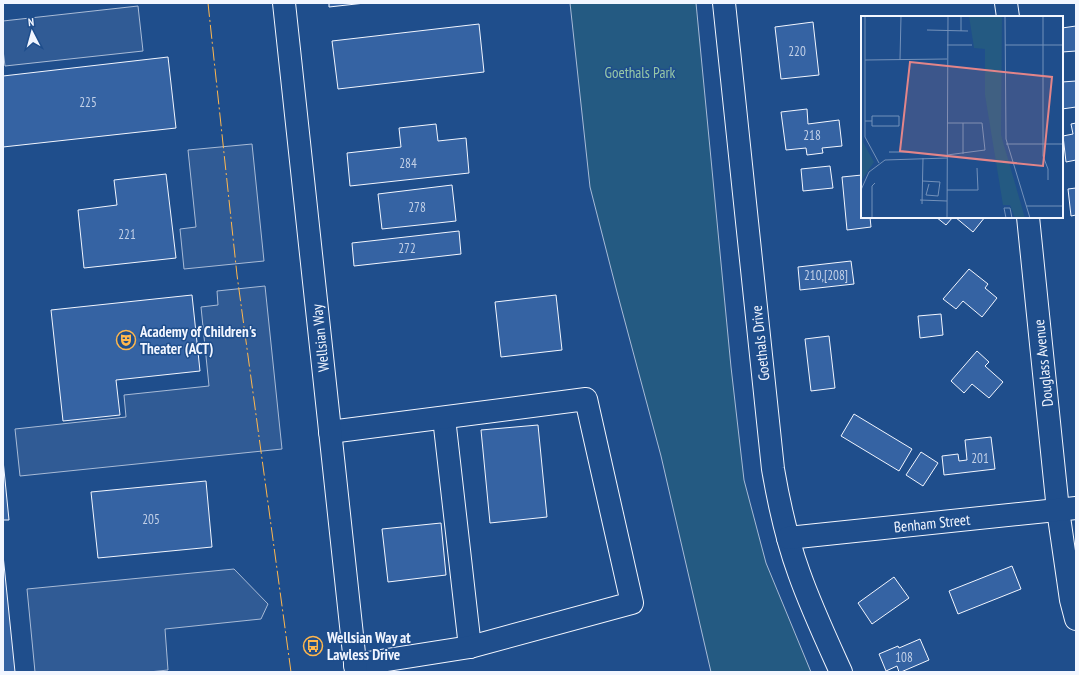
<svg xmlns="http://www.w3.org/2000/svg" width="1079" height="675" font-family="'PT Sans Narrow',sans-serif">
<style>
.green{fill:#245a82;stroke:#a8bbd7}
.parking{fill:#305b95;stroke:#a8bbd7}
.building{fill:#3563a3;stroke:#f2f6ff}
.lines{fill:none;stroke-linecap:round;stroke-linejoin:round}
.minor-casing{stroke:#f2f6ff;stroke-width:24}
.major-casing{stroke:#f2f6ff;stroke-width:24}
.minor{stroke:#1f4e8c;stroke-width:22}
.major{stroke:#1f4e8c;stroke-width:22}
.power{stroke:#ffb74d;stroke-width:1;stroke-dasharray:14 3 2 3;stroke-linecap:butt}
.labels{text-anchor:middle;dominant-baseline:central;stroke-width:3;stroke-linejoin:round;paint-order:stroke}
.number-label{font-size:13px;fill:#c3d1e8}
.park-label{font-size:15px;fill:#97c8a6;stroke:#1f4e8c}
.poi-label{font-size:15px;font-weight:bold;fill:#f2f6ff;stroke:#1f4e8c;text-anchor:start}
.street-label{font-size:15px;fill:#f2f6ff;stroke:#1f4e8c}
.inset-road{fill:none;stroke:#7391ba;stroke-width:1}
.view{fill:#e38589;fill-opacity:0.15;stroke:#e38589;stroke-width:2}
.inset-edge{fill:none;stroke:#f2f6ff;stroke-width:2}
</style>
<rect width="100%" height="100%" fill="#1f4e8c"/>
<!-- green -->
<path class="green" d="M570 3H696L731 367 744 480 766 563 811 672H711L661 456 617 292 590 187Z"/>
<!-- parking -->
<g class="parking">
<path d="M138 6 143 51 5 66 3 50V21Z"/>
<path d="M252 144 264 261 184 269 180 229 196 227 188 150Z"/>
<path d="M265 286 282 449 20 476 15 429 126 417 124 395 209 386 201 307 218 305 217 291Z"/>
<path d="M234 569 268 604 261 619 165 629 168 670 149 672H35L27 589Z"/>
</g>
<!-- building -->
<g class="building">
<path d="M329 3H365L329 7Z"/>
<path d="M813 22 819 75 781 79 775 27Z"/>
<path d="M479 24 484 72 338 89 332 41Z"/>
<path d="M1076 26V51L1062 52V28Z"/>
<path d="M168 57 176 128 3 147V76Z"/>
<path d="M1076 81V107L1062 109V82Z"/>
<path d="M807 109 808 124 839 120 842 146 822 148 823 153 807 155 806 148 786 150 781 112Z"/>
<path d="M1076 123V160L1066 162 1063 136 1073 134 1071 124Z"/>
<path d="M436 124 438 141 466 138 469 173 350 186 347 153 401 147 399 128Z"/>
<path d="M830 166 833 188 803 191 801 169Z"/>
<path d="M166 174 176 258 84 268 78 210 117 205 114 180Z"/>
<path d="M862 175V217H870L871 227 847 230 842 177Z"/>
<path d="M452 185 456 221 382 229 378 194Z"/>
<path d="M1076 188V215L1071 216 1068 189Z"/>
<path d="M936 217H953L946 225Z"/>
<path d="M955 217H985L973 232Z"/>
<path d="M459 231 461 254 354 266 352 243Z"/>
<path d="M851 261 854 284 800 290 798 267Z"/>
<path d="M969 269 988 284 985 288 997 298 982 317 963 301 956 309 943 299Z"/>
<path d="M192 295 200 371 116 380 120 415 63 421 51 310Z"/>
<path d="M556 295 562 350 501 357 495 302Z"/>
<path d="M941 314 943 335 920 338 918 316Z"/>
<path d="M829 336 835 388 811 391 805 339Z"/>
<path d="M977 351 989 362 985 366 1003 382 989 398 972 384 964 393 951 381Z"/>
<path d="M854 414 912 449 899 471 841 436Z"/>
<path d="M538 425 547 517 490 523 481 430Z"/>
<path d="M991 437 995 469 944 475 942 456 958 454 959 461 967 460 965 440Z"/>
<path d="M921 452 938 463 923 486 906 475Z"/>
<path d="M3 460 9 520H3Z"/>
<path d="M206 481 212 547 98 558 91 492Z"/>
<path d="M441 523 446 575 388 582 382 529Z"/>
<path d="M3 555 15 672H3Z"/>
<path d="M1012 566 1021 589 958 614 949 591Z"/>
<path d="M894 577 909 598 872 624 858 603Z"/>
<path d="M920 639 929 660 901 672H899L897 666 886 671 879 654 898 646 899 648Z"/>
</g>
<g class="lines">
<defs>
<g id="minor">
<path d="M724 3 773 469C779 504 787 540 799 573 811 607 826 639 841 672"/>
<path d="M1006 3 1008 17"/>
<path d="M1028 217 1058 510 1071 600 1076 619"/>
<path d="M444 418 470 647"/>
<path d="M330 432 586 399 632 603 470 647 355 665"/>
<path d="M788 538 1076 508"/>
</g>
<path id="major" d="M284 3 356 672"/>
</defs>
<!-- minor casing -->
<use href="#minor" class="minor-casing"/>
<!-- major casing -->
<use href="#major" class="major-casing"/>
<!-- minor -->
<use href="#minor" class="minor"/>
<!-- major -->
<use href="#major" class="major"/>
<!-- power -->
<path class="power" d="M208 3 237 275 291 672"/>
</g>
<!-- icons -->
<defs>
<symbol id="theatre-ring" viewBox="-11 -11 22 22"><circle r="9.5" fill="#1f4e8c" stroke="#ffb74d" stroke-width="1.5"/><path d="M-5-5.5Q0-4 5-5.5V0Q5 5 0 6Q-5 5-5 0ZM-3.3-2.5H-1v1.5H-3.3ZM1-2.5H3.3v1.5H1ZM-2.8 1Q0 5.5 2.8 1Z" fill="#ffb74d"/></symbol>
<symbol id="bus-ring" viewBox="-11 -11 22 22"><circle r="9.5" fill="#1f4e8c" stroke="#ffb74d" stroke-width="1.5"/><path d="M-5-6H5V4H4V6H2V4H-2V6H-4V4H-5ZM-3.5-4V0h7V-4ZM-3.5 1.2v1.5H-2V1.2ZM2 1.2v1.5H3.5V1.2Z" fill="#ffb74d"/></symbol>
</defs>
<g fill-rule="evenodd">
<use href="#theatre-ring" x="115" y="329" width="22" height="22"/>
<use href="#bus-ring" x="302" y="635" width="22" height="22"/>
</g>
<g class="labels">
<!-- number labels -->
<g class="number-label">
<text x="797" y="51">220</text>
<text x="88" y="102">225</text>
<text x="812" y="135">218</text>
<text x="408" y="163">284</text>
<text x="417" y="207">278</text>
<text x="127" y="234">221</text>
<text x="407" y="248">272</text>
<text x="826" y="275">210,[208]</text>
<text x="980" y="458">201</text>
<text x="151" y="519">205</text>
<text x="904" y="657">108</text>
</g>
<!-- park labels -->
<g class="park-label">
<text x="640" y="72">Goethals Park</text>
</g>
<!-- poi labels -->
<g class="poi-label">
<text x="140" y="331">Academy of Children's<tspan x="140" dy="17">Theater (ACT)</tspan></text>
<text x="327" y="637">Wellsian Way at<tspan x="327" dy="17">Lawless Drive</tspan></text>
</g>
<!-- street labels -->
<g class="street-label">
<text transform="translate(320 338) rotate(-96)">Wellsian Way</text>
<text transform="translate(760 343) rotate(-96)">Goethals Drive</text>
<text transform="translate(1043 363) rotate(-96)">Douglass Avenue</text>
<text transform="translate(932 523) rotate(-6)">Benham Street</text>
</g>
</g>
<!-- overview -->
<g transform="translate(861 16)">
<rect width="202" height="202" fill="#1f4e8c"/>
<path d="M0 0 1 118 2 126 13 146 0 165ZM108 0H141L140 119 164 202H154L149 189H142L124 79V33L113 32Z" fill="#245a82"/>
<path class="inset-road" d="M4 0V121L18 147M144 0 145 123 169 202M182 0V140L187 153V164M66 14 107 15M100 15V0M86 29H111M144 29H202M4 44 86 43M39 44 40 0M4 105H11V100H38V110H11V105M86 107H121L124 134 86 139M102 107V138M145 128H202M28 136H48M62 165 79 166 77 180 65 179 68 168M0 174 8 156 24 144 86 142M86 174H117L116 152M59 184 86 185M61 188 62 142M165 190H202M11 202V170L14 167M86 202 87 0M145 202 143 192H149L151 202"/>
<path class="view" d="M49 46 191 61 182 150 39 135Z"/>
<rect width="202" height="202" class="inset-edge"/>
</g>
<!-- border -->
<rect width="1079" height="675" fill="none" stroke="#f2f6ff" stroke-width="8"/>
<!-- north arrow -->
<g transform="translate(32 32) rotate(354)" stroke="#1f4e8c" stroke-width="3" paint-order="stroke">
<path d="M0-3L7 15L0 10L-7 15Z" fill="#f2f6ff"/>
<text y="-6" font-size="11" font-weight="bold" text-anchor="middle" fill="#f2f6ff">N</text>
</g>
</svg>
